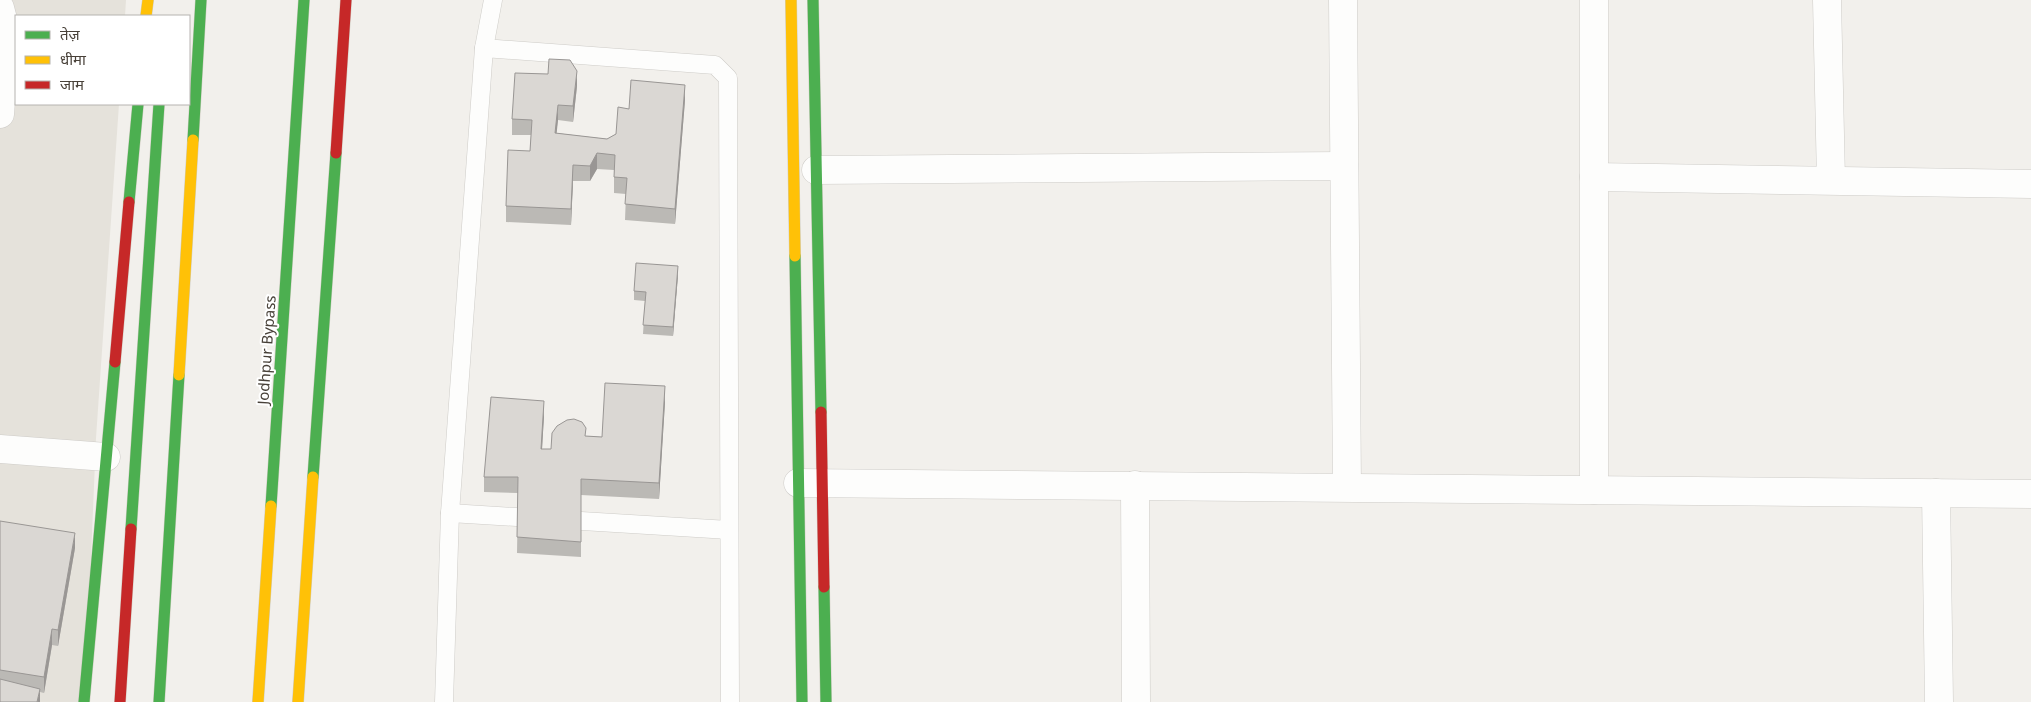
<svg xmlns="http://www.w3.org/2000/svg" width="2031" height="702" font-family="'Noto Sans','Noto Sans Devanagari',sans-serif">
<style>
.residential{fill:#e5e2db}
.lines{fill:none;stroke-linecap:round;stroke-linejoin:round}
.lane-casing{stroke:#ceccc8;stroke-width:19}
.street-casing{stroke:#ceccc8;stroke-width:29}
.fast-casing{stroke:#d0cdc3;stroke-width:12}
.slow-casing{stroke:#d0cdc3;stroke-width:12}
.jam-casing{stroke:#d0cdc3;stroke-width:12}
.lane{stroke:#fdfdfc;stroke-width:18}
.street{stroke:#fdfdfc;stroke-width:28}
.fast{stroke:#4caf50;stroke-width:11}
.slow{stroke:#ffc107;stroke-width:11}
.jam{stroke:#c62828;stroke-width:11}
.wall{fill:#bbb9b5}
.shaded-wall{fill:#999694}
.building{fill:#dad7d3;stroke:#999694}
.labels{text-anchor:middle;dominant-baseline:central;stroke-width:4;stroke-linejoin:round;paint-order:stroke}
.street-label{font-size:15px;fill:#484139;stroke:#fff}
</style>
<rect width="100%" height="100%" fill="#f2f0ec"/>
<!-- residential -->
<path class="residential" d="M0 0H126L125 16H16V104H119L96 438 85 702H0Z"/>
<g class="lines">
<defs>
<g id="lane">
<path d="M484 48 493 0"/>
<path d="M450 513 729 530"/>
<path d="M444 702 450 513 484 48 715 65 728 78 730 702"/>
</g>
<g id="street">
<path d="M1343 0 1347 487"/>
<path d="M1594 0V490"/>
<path d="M1827 0 1831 180"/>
<path d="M0 8 6 31 0 114"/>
<path d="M816 170 1344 166"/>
<path d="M1594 177 2031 184"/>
<path d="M0 449 106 457"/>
<path d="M798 483 2031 494"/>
<path d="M1135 485 1136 702"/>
<path d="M1936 493 1939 702"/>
</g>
<g id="fast">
<path d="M813 0 821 412"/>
<path d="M193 140 201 0"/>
<path d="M129 202 138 104"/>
<path d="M795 256 802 702"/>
<path d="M313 477 336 153"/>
<path d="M271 506 304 0"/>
<path d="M131 529 159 104"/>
<path d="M824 587 826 702"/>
<path d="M84 702 115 362"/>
<path d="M159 702 179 375"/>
</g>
<g id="slow">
<path d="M791 0 795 256"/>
<path d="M146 16 148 0"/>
<path d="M179 375 193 140"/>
<path d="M258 702 271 506"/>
<path d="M298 702 313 477"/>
</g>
<g id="jam">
<path d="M336 153 346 0"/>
<path d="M115 362 129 202"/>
<path d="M821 412 824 587"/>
<path d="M120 702 131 529"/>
</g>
</defs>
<!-- lane casing -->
<use href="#lane" class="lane-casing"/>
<!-- street casing -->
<use href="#street" class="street-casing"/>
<!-- fast casing -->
<use href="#fast" class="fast-casing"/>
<!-- slow casing -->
<use href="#slow" class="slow-casing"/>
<!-- jam casing -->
<use href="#jam" class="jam-casing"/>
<!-- lane -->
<use href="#lane" class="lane"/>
<!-- street -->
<use href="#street" class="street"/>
<!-- fast -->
<use href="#fast" class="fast"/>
<!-- slow -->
<use href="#slow" class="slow"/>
<!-- jam -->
<use href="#jam" class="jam"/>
</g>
<!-- wall -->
<g class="wall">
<path d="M577 86 573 122 558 120 556 133 607 139 616 134 629 109 685 100 675 224 625 220 626 194 614 193V170L597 169 590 181H573L571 225 506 222V206L530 151 531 135H512V119Z"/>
<path d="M678 275 673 336 643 334 645 301 634 300V291Z"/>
<path d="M665 402 659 499 581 495V557L517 553 518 493 484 492V477L544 416 542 449H551L586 436 602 437Z"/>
<path d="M0 521 75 548 58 646 52 645 44 693 40 692 0 702Z"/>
</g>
<!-- shaded-wall -->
<g class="shaded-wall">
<path d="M577 71V86L573 122V106Z"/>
<path d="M685 85V100L675 224V209Z"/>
<path d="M558 105V120L555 149V133Z"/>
<path d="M597 153V169L590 181V166Z"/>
<path d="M573 165V181L571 225V209Z"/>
<path d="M678 266V275L673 336V327Z"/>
<path d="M665 386V402L659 499V483Z"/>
<path d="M544 401V416L541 465V449Z"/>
<path d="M75 533V548L58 646V630Z"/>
<path d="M52 629V645L44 693V677Z"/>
<path d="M40 689V702H37Z"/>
</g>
<!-- building -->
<g class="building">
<path d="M549 59 570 60 577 71 573 106 558 105 555 133 607 139 616 134 618 107 629 109 631 80 685 85 675 209 625 204 627 178 614 177 615 155 597 153 590 166 573 165 571 209 506 206 508 150 530 151 532 120 512 119 515 73 548 74Z"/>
<path d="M636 263 678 266 673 327 643 325 646 292 634 291Z"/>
<path d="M605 383 665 386 659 483 581 479V542L517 537 518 477H484L491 397 544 401 541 449H551L552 433 557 426 567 420 574 419 582 422 586 428 585 436 602 437Z"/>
<path d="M0 521 75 533 58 630 52 629 44 677 0 670Z"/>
<path d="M0 679 40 689 37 702H0Z"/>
</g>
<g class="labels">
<!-- street labels -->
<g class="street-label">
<text transform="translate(266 350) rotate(-86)">Jodhpur Bypass</text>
</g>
</g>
<!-- legend -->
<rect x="15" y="15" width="175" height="90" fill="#ffffff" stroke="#b6b3b0"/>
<rect x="25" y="31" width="25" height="8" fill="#4caf50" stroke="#b6b3b0"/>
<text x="60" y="40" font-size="15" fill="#484139">तेज़</text>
<rect x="25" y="56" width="25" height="8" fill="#ffc107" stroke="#b6b3b0"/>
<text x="60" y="65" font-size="15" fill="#484139">धीमा</text>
<rect x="25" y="81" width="25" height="8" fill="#c62828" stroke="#b6b3b0"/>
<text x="60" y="90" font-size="15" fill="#484139">जाम</text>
</svg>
